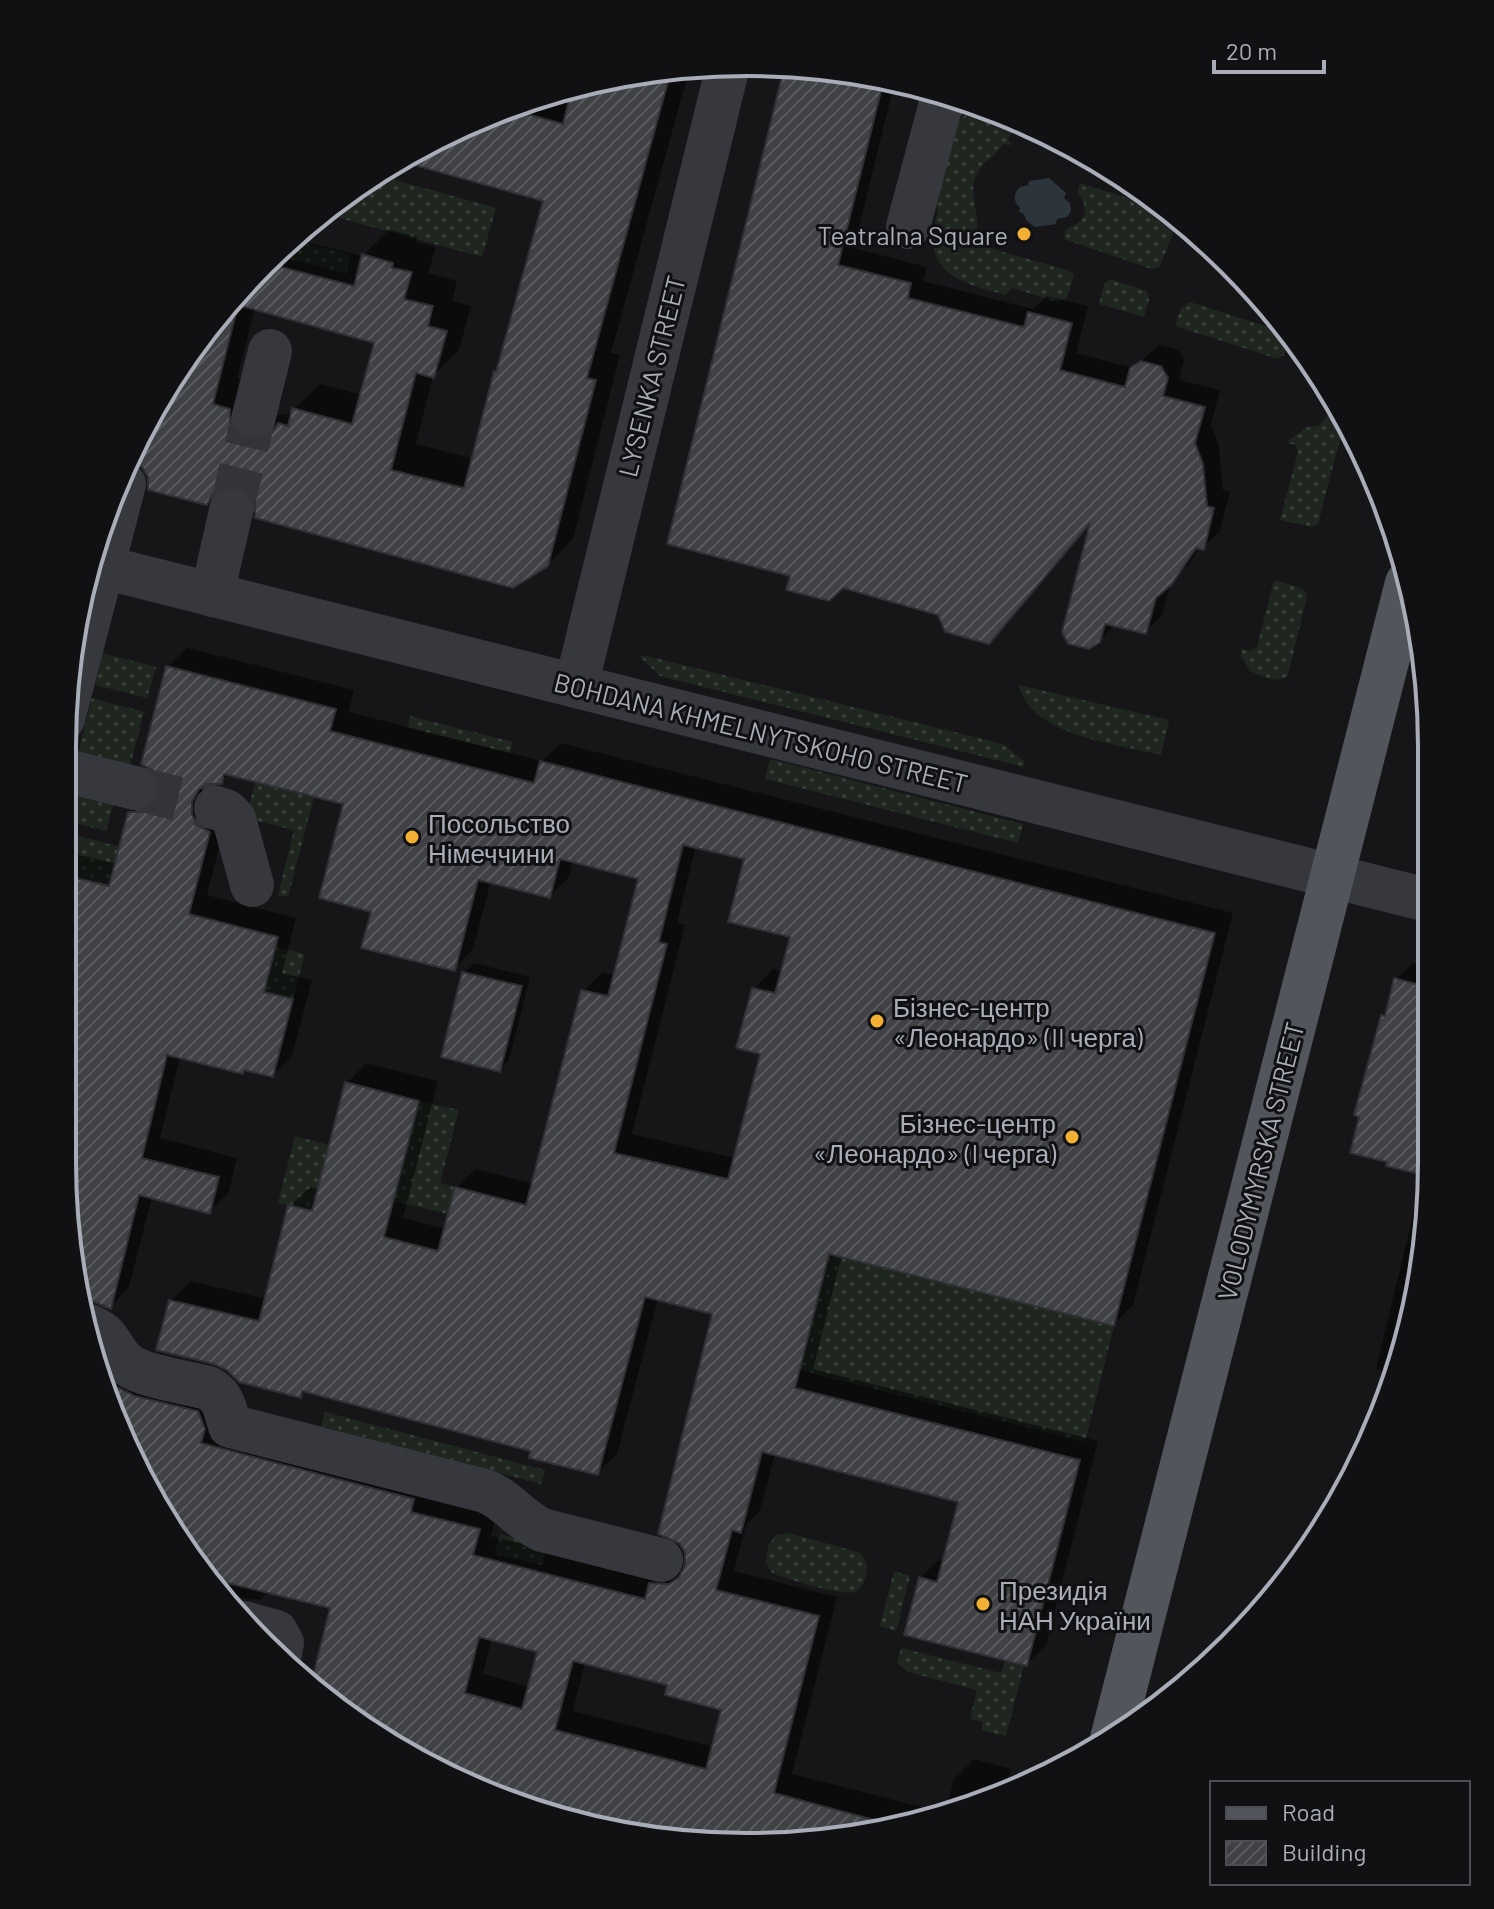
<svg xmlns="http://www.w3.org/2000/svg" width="1494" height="1909" font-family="Barlow,sans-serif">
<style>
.grass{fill:url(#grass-dots)}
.water{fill:#2c353c}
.shadow{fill:#0007;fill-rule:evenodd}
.building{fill:url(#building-hatch);stroke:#303034;stroke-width:2;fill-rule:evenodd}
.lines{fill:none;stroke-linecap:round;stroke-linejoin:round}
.minor-tunnel{stroke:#333438;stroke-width:44;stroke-dasharray:44 22;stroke-linecap:butt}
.minor{stroke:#37383d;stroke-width:44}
.major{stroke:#53555c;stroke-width:44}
.poi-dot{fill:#f2b134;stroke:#111113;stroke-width:3}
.labels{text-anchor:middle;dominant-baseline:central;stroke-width:6;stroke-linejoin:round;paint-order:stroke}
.poi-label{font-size:26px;fill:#a8adb8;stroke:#111113;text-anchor:start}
.street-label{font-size:26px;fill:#a8adb8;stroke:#111113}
.rim{fill:none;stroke:#a8adb8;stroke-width:4}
</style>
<defs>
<pattern id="grass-dots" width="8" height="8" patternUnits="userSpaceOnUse" patternTransform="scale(2)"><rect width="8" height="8" fill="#1e261f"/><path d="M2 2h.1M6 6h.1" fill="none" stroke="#3c433d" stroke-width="1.8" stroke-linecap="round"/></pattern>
<pattern id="building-hatch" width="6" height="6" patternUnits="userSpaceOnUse" patternTransform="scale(2)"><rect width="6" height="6" fill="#404145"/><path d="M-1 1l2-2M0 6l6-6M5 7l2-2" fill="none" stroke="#595a5e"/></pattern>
</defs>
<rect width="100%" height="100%" fill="#161618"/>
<!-- grass -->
<g class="grass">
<path d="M986 108 1050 132 1082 152 1012 132 1008 139 1012 145 1003 144C998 154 988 158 981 167 965 189 979 207 977 229L985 234 977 239 979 245 1067 270 1074 275C1070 289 1070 300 1057 302L1012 288 1005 295C975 286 935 280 933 241 932 230 937 220 938 209L932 199 959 119 970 112Z"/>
<path d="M391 163 388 178 496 208 482 257 321 213Z"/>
<path d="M1080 183 1172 212 1175 227 1160 267 1152 269 1064 239 1065 230C1087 221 1091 211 1077 192Z"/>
<path d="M288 239 351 255 346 274 274 255Z"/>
<path d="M1110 279 1147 291 1149 299 1144 317 1099 304 1104 284Z"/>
<path d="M1190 302 1290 334 1284 355 1278 359 1175 326 1181 308Z"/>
<path d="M1329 412 1346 416 1318 524 1312 527 1280 520 1298 452 1296 445 1287 443C1292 435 1300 435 1304 428L1320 425Z"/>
<path d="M1274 580 1302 588 1307 596 1288 675C1279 685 1261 676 1250 671L1241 656V649L1251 651 1257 647Z"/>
<path d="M103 653 156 667 147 698 95 685Z"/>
<path d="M643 655 1003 744 1024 761V767L660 676 640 657Z"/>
<path d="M1019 685 1169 720 1161 755C1118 744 1030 736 1019 685Z"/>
<path d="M92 698 144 712 128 774 76 760Z"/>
<path d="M410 716 513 742 510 753 408 728Z"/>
<path d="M770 759 1023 824 1018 843 765 779Z"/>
<path d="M255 782 314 797 288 897 278 895 294 830 246 818Z"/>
<path d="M69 787 115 799 106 831 63 820Z"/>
<path d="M63 832 120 847 108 893 99 884 63 875Z"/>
<path d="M275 947 305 954 293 999 264 992Z"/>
<path d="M419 1101 459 1110 440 1183 455 1187 448 1214 394 1201Z"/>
<path d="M295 1136 329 1145 319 1182 330 1216 278 1203Z"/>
<path d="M829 1254 1114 1326 1085 1442 800 1370Z"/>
<path d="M325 1412 545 1470 541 1484 321 1426Z"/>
<path d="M789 1533 861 1553 867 1564C867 1574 864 1588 854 1592 841 1596 786 1579 772 1573L766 1562 768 1546 776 1535Z"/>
<path d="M500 1534 547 1546 542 1565 495 1554Z"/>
<path d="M894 1571 910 1576 896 1631 880 1626Z"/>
<path d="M901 1648 1001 1673 1005 1661 1024 1665 1006 1736 981 1730 983 1722 970 1719 977 1690 908 1672 897 1663Z"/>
</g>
<!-- water -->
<path class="water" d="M1049 178 1066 193 1064 198 1070 203 1071 211 1067 217 1057 219 1056 224 1035 227 1026 220 1024 214 1019 212 1020 208C1013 201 1013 194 1020 187L1028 185 1029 181Z"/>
<!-- shadow -->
<g class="shadow">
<path d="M786 64 895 80 854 248 927 267 923 281 1033 309 1047 296 1088 306 1076 353 1133 368 1159 345 1178 350 1184 360 1179 380 1220 390 1211 425 1219 446 1223 490 1230 492 1220 531 1203 548 1200 547 1188 565 1171 582 1162 615 1146 632 1115 624 1099 641 1093 520 989 642 940 614 669 543Z"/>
<path d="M690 67 611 353 620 355 573 539 547 565 257 502 249 491 238 485H224L206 503 150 476 143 465 134 460 204 330 290 238 362 256 389 230 417 237 416 242 436 247 428 273 457 281 452 301 471 306 459 350 433 376 416 444 474 459 546 199 411 162 415 149 526 99 558 91 572 95 574 87 657 68ZM255 308 377 341 362 395 320 384 289 414 274 415 255 384 237 379Z"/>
<path d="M187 648 354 690 349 712 542 761 561 743 1233 913 1133 1305 1114 1324 842 1255 813 1369 1098 1441 1046 1645 1027 1664 920 1578 940 1559 945 1560 960 1501 775 1454 760 1511 746 1525 734 1571 837 1597 792 1774 945 1813 954 1779 974 1759 1011 1769 1005 1790 925 1824 747 1847 570 1824 457 1777 459 1771 405 1755 313 1685 333 1606 269 1591 260 1600 238 1597 239 1610 263 1646 154 1505 146 1485 152 1463 135 1459 85 1340 223 1408 498 1510 491 1536 657 1578 671 1564 687 1566 714 1312 658 1298 617 1454 597 1473 533 1450 306 1390 300 1395 171 1301 190 1281 267 1299 290 1206 310 1187 319 1189 347 1083 366 1063 438 1081 403 1218 446 1229 456 1188 476 1169 534 1184 583 991 603 972 615 975 640 877 573 860 569 877 550 896 491 881 473 949 454 969 373 910 345 803 229 774 221 782H210L211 794 228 813 207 895 296 918 282 973 312 980 292 1056 273 1075 246 1068 242 1072 180 1057 160 1138 237 1158 229 1192 209 1212 152 1197 129 1287 110 1307 62 1162 79 1011 62 1007 63 856 67 852 117 864 130 813 150 794 161 793 168 667ZM696 846 746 858 792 936 783 971 773 969 754 989 762 1053 735 1158 632 1134 685 925 677 923ZM492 1638 539 1650 530 1687 483 1674ZM585 1662 670 1684 724 1708 714 1747 573 1711Z"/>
<path d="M474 963 530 977 509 1060 500 1070 464 973Z"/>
<path d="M1413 963 1431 968 1432 1162 1419 1295 1395 1374 1376 1369 1423 1173 1383 1016 1388 1011 1396 979Z"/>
</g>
<!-- building -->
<g class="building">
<path d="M791 63 884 79 838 265 911 283 908 298 1024 327 1028 312 1072 323 1060 370 1125 387 1130 368 1141 361 1161 366 1168 378 1163 396 1205 407 1195 443 1203 464 1207 506 1214 508 1204 550 1196 548 1172 584 1156 598 1146 634 1105 624 1100 642 1089 649 1068 644 1062 632 1090 523 989 644 945 632 938 615 843 588 829 601 786 590 790 576 667 544 785 64Z"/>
<path d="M672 67 587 378 596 380 548 566 513 588 255 518V503L247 492 237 487H223L212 495 207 505 148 490V477L142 467 133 461 204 330 266 263 354 286 362 254 393 263 392 268 412 272 404 299 433 306 428 326 447 331 434 378 416 373 391 470 464 488 494 371 496 372 543 201 396 160 505 108 563 124 572 88 657 68ZM238 305 374 343 352 424 292 408 288 426 278 423 271 434 262 440H247L236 433 230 422V409L213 404Z"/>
<path d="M166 666 336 709 330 731 534 783 540 761 1215 933 1114 1326 829 1254 795 1388 1080 1460 1027 1666 904 1635 919 1577 937 1582 958 1502 762 1452 741 1533 732 1530 716 1590 819 1616 774 1793 900 1827 747 1847 570 1824 405 1755 311 1684 330 1608 211 1579 154 1505 100 1374 115 1386 135 1396 198 1411 205 1429 201 1443 414 1499 411 1512 480 1529 473 1555 645 1599 649 1583 669 1584 679 1577 685 1565V1552L679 1543 658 1534 712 1314 645 1297 598 1475 529 1458 530 1451 302 1391 301 1398 239 1382 227 1370 214 1364 156 1350 169 1300 259 1321 288 1205 312 1211 345 1082 419 1101 384 1237 438 1251 455 1187 526 1205 581 990 608 996 638 879 560 859 550 898 478 880 455 971 361 948 371 912 319 898 343 804 224 774 222 784H210L199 789 192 802V814L197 825 210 832 189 914 278 937 264 992 293 999 273 1077 244 1070 243 1074 167 1055 142 1158 219 1177 210 1214 139 1195 111 1309 92 1301 80 1299 62 1162V1071L77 1012 62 1009 63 875 109 886 128 812H143L152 806 159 795V780L152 770 141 764ZM683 845 744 859 728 922 790 937 775 993 752 988 736 1048 760 1054 728 1179 614 1153 667 944 659 942ZM479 1637 537 1652 522 1709 465 1693ZM573 1661 667 1685 665 1695 721 1710 706 1769 555 1730Z"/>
<path d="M462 972 522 986 500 1072 441 1057Z"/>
<path d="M1394 978 1431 988V1177L1386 1166 1387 1162 1350 1153 1359 1117 1354 1115 1381 1015 1385 1016Z"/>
</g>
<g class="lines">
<!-- minor-tunnel -->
<g class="minor-tunnel">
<path d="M231 511 254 416"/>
<path d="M135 788 216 808"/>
</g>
<!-- minor -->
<g class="minor">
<path d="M908 227 940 107 950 95"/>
<path d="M254 416 270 351"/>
<path d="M91 564 1431 901"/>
<path d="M212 595 231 511"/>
<path d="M576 686 728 66"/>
<path d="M63 719 124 484"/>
<path d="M63 770 135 788"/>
<path d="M216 808 226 811 234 819 252 885"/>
<path d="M83 1324C116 1334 107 1349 128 1365 142 1376 189 1383 208 1388 224 1396 225 1410 230 1426L485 1491C508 1500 520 1520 542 1530L661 1560"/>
<path d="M244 1623 276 1632 282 1643 279 1659"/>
</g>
<!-- major -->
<path class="major" d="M1112 1739 1407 583"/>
</g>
<!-- markers -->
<g class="poi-dot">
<circle cx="1024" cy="234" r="8"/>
<circle cx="412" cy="837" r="8"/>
<circle cx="877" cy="1021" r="8"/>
<circle cx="1072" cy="1137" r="8"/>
<circle cx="983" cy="1604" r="8"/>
</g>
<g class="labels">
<!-- poi labels -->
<g class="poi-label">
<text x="1008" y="234" text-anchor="end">Teatralna Square</text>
<text x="428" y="822">Посольство<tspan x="428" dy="30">Німеччини</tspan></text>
<text x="893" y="1006">Бізнес-центр<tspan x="893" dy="30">«Леонардо» (II черга)</tspan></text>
<text x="1056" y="1122" text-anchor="end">Бізнес-центр<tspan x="1056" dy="30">«Леонардо» (I черга)</tspan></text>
<text x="999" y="1589">Президія<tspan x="999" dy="30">НАН України</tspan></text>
</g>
<!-- street labels -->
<g class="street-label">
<text transform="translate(651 376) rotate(-76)">LYSENKA STREET</text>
<text transform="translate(761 732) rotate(14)">BOHDANA KHMELNYTSKOHO STREET</text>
<text transform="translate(1260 1161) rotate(-76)">VOLODYMYRSKA STREET</text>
</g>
</g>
<!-- crop -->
<path d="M0 0H1494V1909H0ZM747 76H747A671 671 0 0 1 1418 747V1162A671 671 0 0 1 747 1833H747A671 671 0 0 1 76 1162V747A671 671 0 0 1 747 76Z" fill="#111113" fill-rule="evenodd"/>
<path class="rim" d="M747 76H747A671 671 0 0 1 1418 747V1162A671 671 0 0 1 747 1833H747A671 671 0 0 1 76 1162V747A671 671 0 0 1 747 76Z"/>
<!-- legend -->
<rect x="1210" y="1781" width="260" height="104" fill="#111113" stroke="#4d4f55" stroke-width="2"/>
<rect x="1226" y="1807" width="40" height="12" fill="#53555c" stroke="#4d4f55" stroke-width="2"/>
<text x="1282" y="1821" font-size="24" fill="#a8adb8">Road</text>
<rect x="1226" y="1841" width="40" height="24" fill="url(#building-hatch)" stroke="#4d4f55" stroke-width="2"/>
<text x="1282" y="1861" font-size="24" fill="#a8adb8">Building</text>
<!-- scale -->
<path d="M1214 60v12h110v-12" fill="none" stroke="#a8adb8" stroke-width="4"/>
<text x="1226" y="60" font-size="24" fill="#a8adb8" stroke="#111113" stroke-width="6" paint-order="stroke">20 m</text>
</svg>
